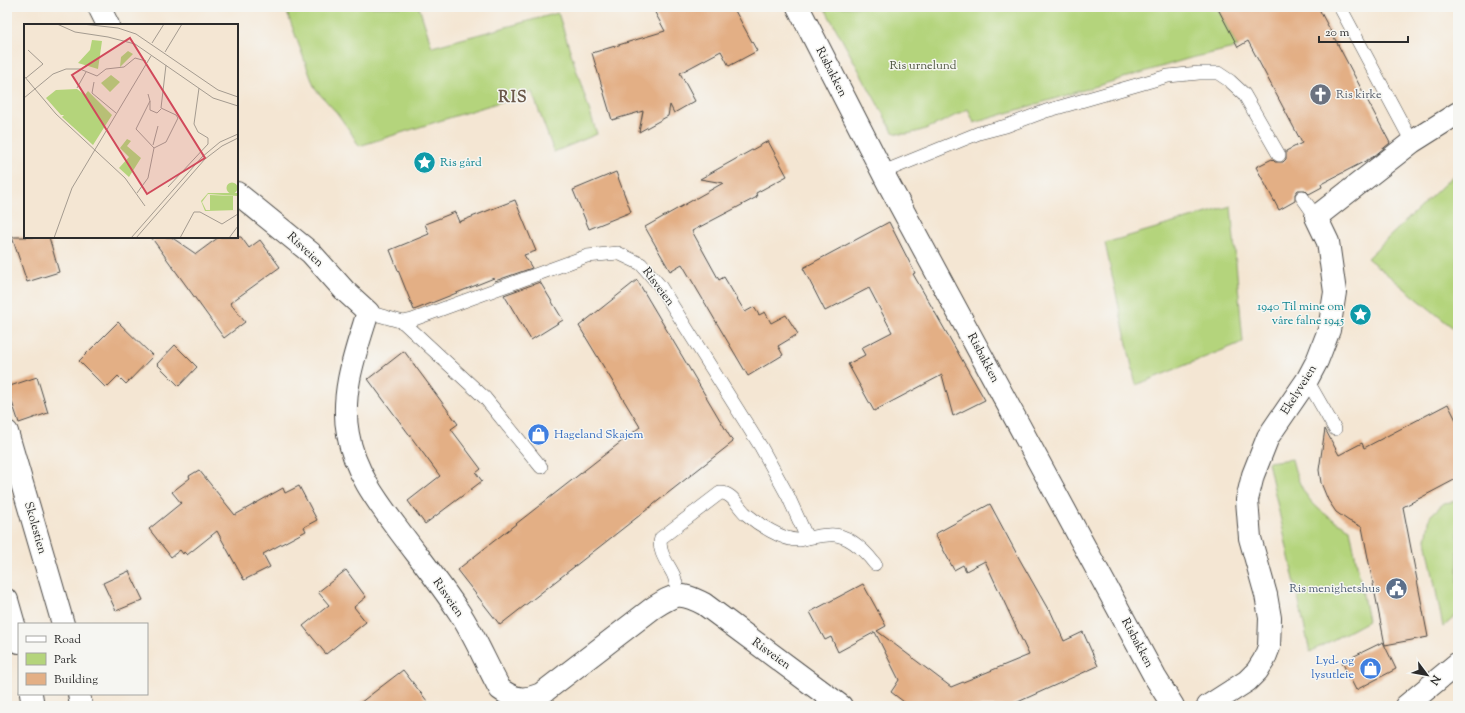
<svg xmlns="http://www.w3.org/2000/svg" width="1465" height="713" font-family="'Sorts Mill Goudy',serif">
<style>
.green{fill:#b4d47b;stroke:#708053}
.building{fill:#e3af85}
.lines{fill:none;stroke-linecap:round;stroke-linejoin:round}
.service-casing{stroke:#494744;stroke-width:14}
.minor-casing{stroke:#494744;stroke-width:24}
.trunk-casing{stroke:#494744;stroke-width:24}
.service{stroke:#fff;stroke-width:13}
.minor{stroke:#fff;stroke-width:22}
.trunk{stroke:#fff;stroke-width:22}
.labels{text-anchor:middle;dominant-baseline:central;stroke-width:3;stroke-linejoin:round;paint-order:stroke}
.park-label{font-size:12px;fill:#4d553f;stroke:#f6f6f2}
.street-label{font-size:12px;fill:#2b2b2b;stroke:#f6f6f2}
.worship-label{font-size:12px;fill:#5b616d;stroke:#f6f6f2;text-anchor:start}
.culture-label{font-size:12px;fill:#0d838f;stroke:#f6f6f2;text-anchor:start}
.shop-label{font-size:12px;fill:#366cbe;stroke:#f6f6f2;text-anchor:start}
.service-label{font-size:12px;fill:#4e5e75;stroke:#f6f6f2;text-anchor:end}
.district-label{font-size:16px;font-weight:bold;letter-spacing:1px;fill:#6b594a;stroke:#f6f6f2}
.inset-road{fill:none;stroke:#a49b90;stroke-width:1}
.view{fill:#d1495b;fill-opacity:0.15;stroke:#d1495b;stroke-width:2}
.inset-edge{fill:none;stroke:#2b2b2b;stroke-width:2}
</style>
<rect width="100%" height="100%" fill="#f6f6f2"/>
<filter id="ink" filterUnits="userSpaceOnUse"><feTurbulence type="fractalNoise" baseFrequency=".025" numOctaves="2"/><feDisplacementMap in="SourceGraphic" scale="8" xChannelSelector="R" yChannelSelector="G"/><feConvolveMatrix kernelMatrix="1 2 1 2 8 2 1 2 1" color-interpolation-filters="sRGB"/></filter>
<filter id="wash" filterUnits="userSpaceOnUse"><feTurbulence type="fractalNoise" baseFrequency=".012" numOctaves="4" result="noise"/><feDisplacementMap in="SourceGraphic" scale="16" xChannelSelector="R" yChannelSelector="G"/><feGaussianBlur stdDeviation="0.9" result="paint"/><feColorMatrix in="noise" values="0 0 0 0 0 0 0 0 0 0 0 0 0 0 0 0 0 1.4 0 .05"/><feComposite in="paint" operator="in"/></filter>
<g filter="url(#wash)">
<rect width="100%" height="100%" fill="#f4e6d3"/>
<!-- green -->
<g class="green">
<path d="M285 7H419L432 47 558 13 597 134 554 152 532 92 359 146 350 131 337 113 315 89Z"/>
<path d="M824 7H1220L1218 9 1238 47 1187 59 974 123 968 109C952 117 919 135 902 134 899 134 896 133 893 132Z"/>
<path d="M1458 171V332L1367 258Z"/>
<path d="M1231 206 1243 342 1136 385 1105 243Z"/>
<path d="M1292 459C1301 498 1316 511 1350 529L1368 621 1310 652 1268 462Z"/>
<path d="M1457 501 1458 502V614L1443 627 1426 540 1430 516 1444 503Z"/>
</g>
<g id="blocks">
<!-- building -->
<g class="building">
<path d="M652 7H733L757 51 729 66 721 51 680 73 695 101 674 113 670 105 668 116 639 132 643 111 612 120 592 53 665 31Z"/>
<path d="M1217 7H1318L1390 143 1373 157 1321 184 1322 187 1309 194 1305 190H1298L1295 194V201L1279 210 1256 167 1272 159 1275 162H1283L1286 159V151L1302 143 1248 41 1238 47Z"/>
<path d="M768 141 787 176 756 193 757 197 692 231 719 280 724 277 745 312 754 307 759 315 765 312 771 323 786 315 798 334 778 346 783 355 748 376 682 264 670 271 645 227 723 183 700 179Z"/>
<path d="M616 172 631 212 589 229 573 190Z"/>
<path d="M515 200 536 251 524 255 532 268 495 281 494 278 414 310 390 250 429 234 425 224 455 212 459 222Z"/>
<path d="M889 222 915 273 913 274 985 400 953 416 942 375 874 411 848 364 865 355 861 348 892 332 869 288 825 311 803 268Z"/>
<path d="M12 237H49L59 272 27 282Z"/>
<path d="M151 237H171L196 254 219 237H241L249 248 260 240 280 267 230 303 245 322 224 338Z"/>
<path d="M637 280 733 442 500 625 457 570 640 427 579 326Z"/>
<path d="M540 282 563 320 531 340 504 295Z"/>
<path d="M118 322 153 356 126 384 118 376 106 388 79 361Z"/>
<path d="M175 345 197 367 179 386 157 364Z"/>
<path d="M404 351 458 424 451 429 481 469 476 473 482 481 425 524 408 501 440 476 368 379Z"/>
<path d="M37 377 48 413 19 423 7 387Z"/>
<path d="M1448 404 1458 424V478L1403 507 1428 637 1385 645 1362 527 1349 521 1336 512 1328 500 1321 483 1319 470 1325 429 1339 455 1362 443 1364 448Z"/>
<path d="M199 470 235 515 283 488 285 493 299 486 317 520 304 527 306 531 263 554 270 567 244 580 217 531 187 555 184 552 183 554 180 550 171 557 149 529 181 503 172 492 190 478 189 476Z"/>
<path d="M990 504 1020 560 1049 611 1050 610 1064 641 1083 632 1098 666 1009 706H907L908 705 891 692 899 680 875 632 838 652 831 637 825 640 810 612 863 584 886 626 877 631 951 687 1029 655 985 561 966 571 963 565 954 570 935 534Z"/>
<path d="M346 570 366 597 354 607 366 622 326 654 303 626 329 605 318 592Z"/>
<path d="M129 571 143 600 116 611 103 583Z"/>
<path d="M1383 642 1396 669 1356 690 1342 662Z"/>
<path d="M403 670 431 706H356Z"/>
</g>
</g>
</g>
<g filter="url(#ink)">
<use href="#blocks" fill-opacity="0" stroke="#494744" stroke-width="1"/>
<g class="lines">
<defs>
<g id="service">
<path d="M1340 7 1412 142"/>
<path d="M883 172 979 133 1006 126 1046 111 1168 76 1199 73H1218L1230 81 1244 94 1279 155"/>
<path d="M1302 197 1316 217"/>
<path d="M368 312 403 322 412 320 587 256 618 253 641 264 660 286 761 447 788 496 807 538C814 537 822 535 829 535 848 533 864 550 875 564"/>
<path d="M403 322 485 398 541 467"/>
<path d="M1307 380 1335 429"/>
<path d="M678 595C677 588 676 582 674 576 669 565 657 551 661 538L720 493C732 492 738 507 746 514 758 524 782 540 798 540 801 540 804 539 807 538"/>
</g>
<g id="minor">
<path d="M99 7 108 25"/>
<path d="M798 7 887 181 1155 677 1173 706"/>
<path d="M237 193 311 253 345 291 368 312C356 351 340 393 348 434 354 470 376 500 398 529 418 556 440 583 459 612 475 636 486 664 500 689 515 700 524 701 541 694L653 608C675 594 679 591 704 604L841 706"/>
<path d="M7 432 63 624"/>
<path d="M79 694 81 706"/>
<path d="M1208 706 1247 681 1257 671 1264 660 1269 647 1270 618 1266 595 1250 538 1247 500 1253 475 1268 437 1307 380 1317 361 1329 330 1335 292 1328 242 1316 217 1412 142 1458 113"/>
<path d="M1406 706 1458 663"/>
</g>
<g id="trunk">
<path d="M7 600 19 642"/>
<path d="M31 694 33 706"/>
</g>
</defs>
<!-- service casing -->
<use href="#service" class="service-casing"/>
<!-- minor casing -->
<use href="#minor" class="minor-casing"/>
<!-- trunk casing -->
<use href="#trunk" class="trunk-casing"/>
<!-- service -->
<use href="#service" class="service"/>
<!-- minor -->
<use href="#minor" class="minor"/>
<!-- trunk -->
<use href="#trunk" class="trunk"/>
</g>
</g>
<!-- icons -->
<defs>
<symbol id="church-disc" viewBox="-11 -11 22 22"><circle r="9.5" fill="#6b7280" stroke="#f6f6f2"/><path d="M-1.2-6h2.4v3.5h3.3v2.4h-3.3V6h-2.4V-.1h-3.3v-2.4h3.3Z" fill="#fff"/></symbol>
<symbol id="sight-disc" viewBox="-11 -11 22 22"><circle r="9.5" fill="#0f9aa8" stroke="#f6f6f2"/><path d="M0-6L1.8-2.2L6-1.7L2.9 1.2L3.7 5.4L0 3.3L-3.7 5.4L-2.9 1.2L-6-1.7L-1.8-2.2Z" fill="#fff"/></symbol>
<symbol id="shop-disc" viewBox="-11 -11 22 22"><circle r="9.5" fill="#3f7fe0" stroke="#f6f6f2"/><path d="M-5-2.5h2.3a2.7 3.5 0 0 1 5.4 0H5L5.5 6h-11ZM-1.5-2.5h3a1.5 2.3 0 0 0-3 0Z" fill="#fff"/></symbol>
<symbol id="civic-disc" viewBox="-11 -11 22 22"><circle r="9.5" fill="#5c6f8a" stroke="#f6f6f2"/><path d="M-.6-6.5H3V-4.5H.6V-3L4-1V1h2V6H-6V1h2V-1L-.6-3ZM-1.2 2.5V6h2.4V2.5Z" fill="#fff"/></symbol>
</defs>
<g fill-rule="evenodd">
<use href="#church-disc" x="1308" y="82" width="25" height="25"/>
<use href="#sight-disc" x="412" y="150" width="25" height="25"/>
<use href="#sight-disc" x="1348" y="302" width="25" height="25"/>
<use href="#shop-disc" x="526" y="422" width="25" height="25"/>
<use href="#civic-disc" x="1384" y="576" width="25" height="25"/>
<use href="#shop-disc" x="1358" y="656" width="25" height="25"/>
</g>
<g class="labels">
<!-- park labels -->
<g class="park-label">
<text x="923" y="66">Ris urnelund</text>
</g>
<!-- street labels -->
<g class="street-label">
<text transform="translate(831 72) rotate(63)">Risbakken</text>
<text transform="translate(305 250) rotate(43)">Risveien</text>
<text transform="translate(658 287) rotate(53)">Risveien</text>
<text transform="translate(983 358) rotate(62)">Risbakken</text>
<text transform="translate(1299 390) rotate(-58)">Ekelyveien</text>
<text transform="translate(35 528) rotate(74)">Skolestien</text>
<text transform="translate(448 598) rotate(55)">Risveien</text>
<text transform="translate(1137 643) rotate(62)">Risbakken</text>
<text transform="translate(771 654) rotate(36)">Risveien</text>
</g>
<!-- worship labels -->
<g class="worship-label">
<text x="1336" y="95">Ris kirke</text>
</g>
<!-- culture labels -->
<g class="culture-label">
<text x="440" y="163">Ris gård</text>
<text x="1344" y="307" text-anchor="end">1940 Til mine om<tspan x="1344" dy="14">våre falne 1945</tspan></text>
</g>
<!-- shop labels -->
<g class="shop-label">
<text x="554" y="435">Hageland Skajem</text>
<text x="1354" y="661" text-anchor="end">Lyd- og<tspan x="1354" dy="14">lysutleie</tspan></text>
</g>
<!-- service labels -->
<g class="service-label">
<text x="1380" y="589">Ris menighetshus</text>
</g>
<!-- district labels -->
<g class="district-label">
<text x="513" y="98">RIS</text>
</g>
</g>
<!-- overview -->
<g transform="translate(24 24)">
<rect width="214" height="214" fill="#f4e6d3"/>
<path d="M68 16 78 17 74 45 54 39 66 26ZM104 27 109 30 96 43 97 33ZM87 51 96 58 86 68 77 59ZM53 65 61 71 64 67 88 91 69 121 38 93 40 91H37L22 74 32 66ZM103 115 107 117 103 122 117 134 105 153 95 144 105 133 96 124ZM202.5 164a5.5 5.5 0 1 1 11 0a5.5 5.5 0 1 1-11 0ZM184 169H214V172L184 170 178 178 182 186 214 187H181L177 177ZM186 171 209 172V186H186Z" fill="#b4d47b"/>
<path class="inset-road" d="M33 0 51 8 84 13 111 20 189 74 214 82M58 0 94 4 112 10 194 66 214 73M128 19 140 0M141 28 158 0M0 52 32 90 101 154 121 182M2 54 19 40 4 26M70 58 68 69 92 89M53 64 62 48M124 70 126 77 112 105 130 124M0 74 29 50 42 45H56L73 52 82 45 100 43 111 34 122 37M126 77V86L133 89 137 85M129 121 134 102M144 163 184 120V114L174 108 170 100 175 64M113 169 124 154 130 124 142 118 154 94 152 91 137 84 142 41M30 214 48 164 127 32M107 214 178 133 196 118 214 110M112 214 181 135 198 122 214 114M156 214 170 188H176L198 200 214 190M205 214 214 202"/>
<path class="view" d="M106 14 181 134 123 170 48 51Z"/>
<rect width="214" height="214" class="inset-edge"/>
</g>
<!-- margin -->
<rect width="1465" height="713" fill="none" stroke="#f6f6f2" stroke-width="24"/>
<!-- legend -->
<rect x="18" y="623" width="130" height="72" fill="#f6f6f2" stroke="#a5a5a2"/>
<rect x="26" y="636" width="20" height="6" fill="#ffffff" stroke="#a5a5a2"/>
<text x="54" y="643" font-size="12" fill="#2b2b2b">Road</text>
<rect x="26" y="653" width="20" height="12" fill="#b4d47b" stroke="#a5a5a2"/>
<text x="54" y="663" font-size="12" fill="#2b2b2b">Park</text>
<rect x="26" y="673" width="20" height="12" fill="#e3af85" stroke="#a5a5a2"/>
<text x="54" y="683" font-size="12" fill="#2b2b2b">Building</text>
<!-- north arrow -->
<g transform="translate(1427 675) rotate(122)" stroke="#f6f6f2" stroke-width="3" paint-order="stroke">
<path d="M0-3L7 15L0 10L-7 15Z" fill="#2b2b2b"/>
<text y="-6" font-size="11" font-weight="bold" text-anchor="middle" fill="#2b2b2b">N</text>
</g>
<!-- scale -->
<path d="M1319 36v6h89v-6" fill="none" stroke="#2b2b2b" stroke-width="2"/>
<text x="1325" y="36" font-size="12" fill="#2b2b2b" stroke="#f6f6f2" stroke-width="3" paint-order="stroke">20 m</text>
</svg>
